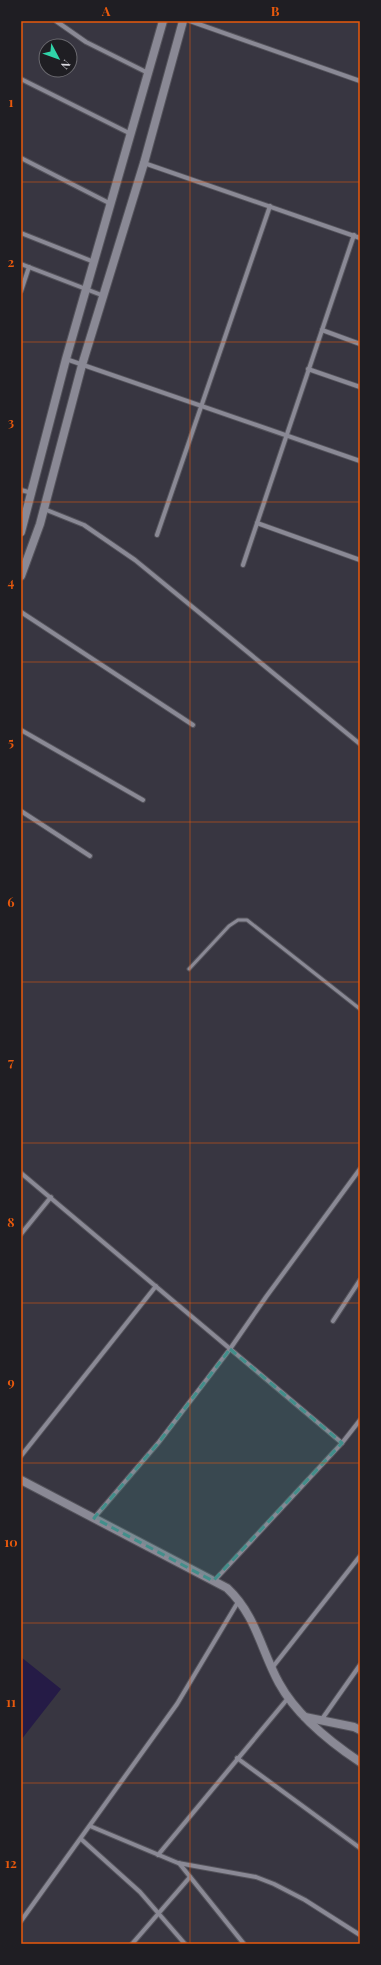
<svg xmlns="http://www.w3.org/2000/svg" width="381" height="1965" font-family="'Playfair Display',serif">
<style>
.water{fill:#251b46}
.lines{fill:none;stroke-linecap:round;stroke-linejoin:round}
.lane-casing{stroke:#54535b;stroke-width:5}
.street-casing{stroke:#54535b;stroke-width:6}
.secondary-casing{stroke:#54535b;stroke-width:10}
.lane{stroke:#8a8995;stroke-width:3}
.street{stroke:#8a8995;stroke-width:4}
.secondary{stroke:#8a8995;stroke-width:8}
.marked{fill:#428f8b;fill-opacity:0.2;stroke:#428f8b;stroke-width:3;stroke-dasharray:8 5;stroke-linejoin:round}
.grid{fill:none;stroke:#e8590c;stroke-width:1;stroke-opacity:0.55}
.neatline{fill:none;stroke:#e8590c;stroke-width:1.5}
.grid-label{font-size:13px;text-anchor:middle;font-weight:bold;fill:#e8590c}
</style>
<rect width="100%" height="100%" fill="#383641"/>
<!-- water -->
<path class="water" d="M21 1657 61 1689 21 1740Z"/>
<g class="lines">
<defs>
<path id="lane" d="M189 969 229 926 238 920H247L360 1009"/>
<g id="street">
<path d="M56 21 86 42 148 73"/>
<path d="M190 21 360 81"/>
<path d="M21 79 131 134"/>
<path d="M21 158 111 204"/>
<path d="M144 163 360 238"/>
<path d="M21 233 94 262"/>
<path d="M21 264 104 296"/>
<path d="M21 291 29 267"/>
<path d="M322 330 360 344"/>
<path d="M66 359 360 461"/>
<path d="M308 369 360 387"/>
<path d="M21 490 32 493"/>
<path d="M44 509 84 525 135 560 360 744"/>
<path d="M257 523 360 560"/>
<path d="M157 535 270 206"/>
<path d="M243 565 354 235"/>
<path d="M21 612 193 725"/>
<path d="M21 730 143 800"/>
<path d="M21 811 90 856"/>
<path d="M21 1173 342 1443"/>
<path d="M21 1234 51 1197"/>
<path d="M333 1321 360 1280"/>
<path d="M21 1456 156 1286"/>
<path d="M94 1518 159 1442 230 1349 266 1297 360 1169"/>
<path d="M214 1581 342 1443 360 1420"/>
<path d="M272 1668 360 1556"/>
<path d="M322 1719 360 1665"/>
<path d="M237 1758 360 1848"/>
<path d="M90 1826 178 1863 256 1877 274 1884 305 1900 360 1935"/>
<path d="M81 1839 140 1892 185 1944"/>
<path d="M158 1855 289 1697"/>
<path d="M179 1863 244 1944"/>
<path d="M21 1921 177 1704 238 1602"/>
<path d="M132 1944 190 1877"/>
</g>
<g id="secondary">
<path d="M21 532 66 359 163 21"/>
<path d="M21 576 40 524 82 365 144 163 183 21"/>
<path d="M21 1480 227 1588C256 1615 261 1650 279 1683 297 1716 330 1742 360 1762"/>
<path d="M305 1717 354 1727 360 1730"/>
</g>
</defs>
<!-- lane casing -->
<use href="#lane" class="lane-casing"/>
<!-- street casing -->
<use href="#street" class="street-casing"/>
<!-- secondary casing -->
<use href="#secondary" class="secondary-casing"/>
<!-- lane -->
<use href="#lane" class="lane"/>
<!-- street -->
<use href="#street" class="street"/>
<!-- secondary -->
<use href="#secondary" class="secondary"/>
</g>
<!-- marked area -->
<path class="marked" d="M230 1349 342 1443 213 1581 94 1518 159 1442Z"/>
<!-- grid -->
<path class="grid" d="M190 21V1944M21 182H360M21 342H360M21 502H360M21 662H360M21 822H360M21 982H360M21 1143H360M21 1303H360M21 1463H360M21 1623H360M21 1783H360"/>
<!-- border -->
<rect width="381" height="1965" fill="none" stroke="#1f1e23" stroke-width="44"/>
<!-- north arrow -->
<g transform="translate(58 58) rotate(131)"><circle r="19" fill="#1f1e23" stroke="#6a696f"/>
<path d="M0-3L7 15L0 10L-7 15Z" fill="#30d4a9"/>
<text y="-6" font-size="11" font-weight="bold" text-anchor="middle" fill="#dbdae1">N</text>
</g>
<rect x="22" y="22" width="337" height="1921" class="neatline"/>
<g class="grid-label">
<text x="106" y="16">A</text>
<text x="275" y="16">B</text>
<text x="11" y="107">1</text>
<text x="11" y="267">2</text>
<text x="11" y="427">3</text>
<text x="11" y="587">4</text>
<text x="11" y="747">5</text>
<text x="11" y="907">6</text>
<text x="11" y="1067">7</text>
<text x="11" y="1227">8</text>
<text x="11" y="1387">9</text>
<text x="11" y="1547">10</text>
<text x="11" y="1707">11</text>
<text x="11" y="1868">12</text>
</g>
</svg>
